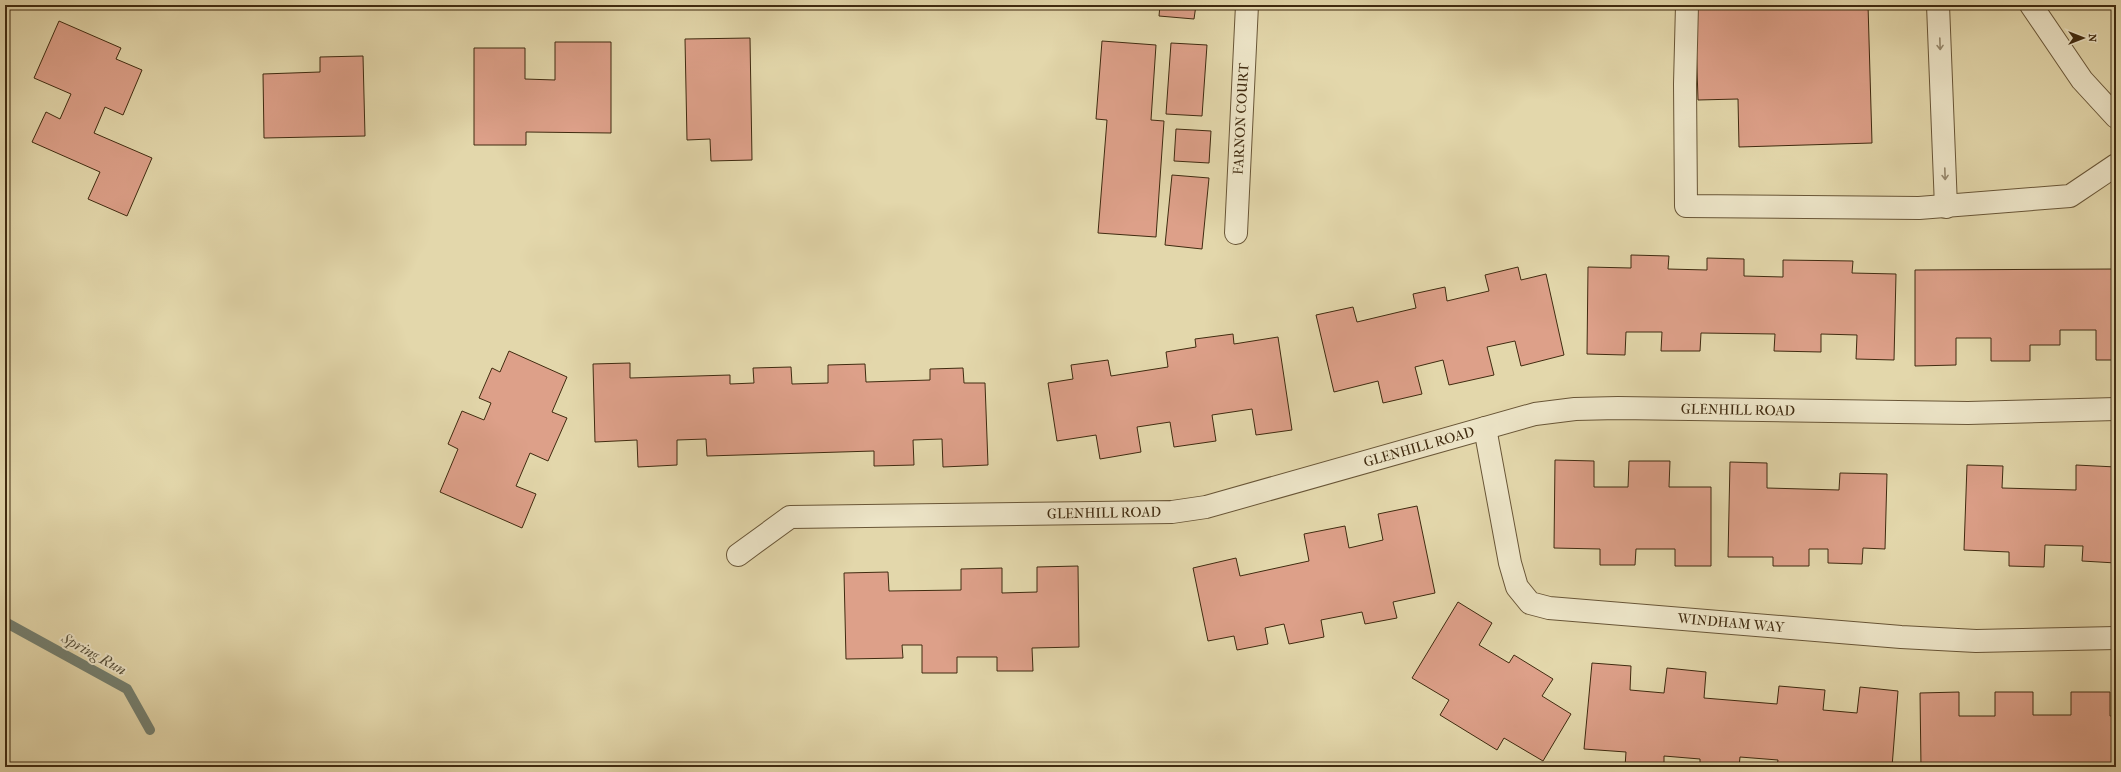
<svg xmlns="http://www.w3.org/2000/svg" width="2121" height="772" font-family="'IM FELL French Canon',serif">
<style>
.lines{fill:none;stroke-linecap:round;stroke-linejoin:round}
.stream{stroke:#748071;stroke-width:10}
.building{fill:#dda089;stroke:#402b10}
.minor-casing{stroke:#695637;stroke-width:24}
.minor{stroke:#ede5c8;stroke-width:22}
.oneway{stroke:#96886c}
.labels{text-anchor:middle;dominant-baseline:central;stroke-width:4;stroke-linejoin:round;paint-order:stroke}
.street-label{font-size:14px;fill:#402b10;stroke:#ede5c8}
.water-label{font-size:15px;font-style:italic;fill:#564e38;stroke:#ede5c8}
</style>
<rect width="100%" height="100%" fill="#e3d7ab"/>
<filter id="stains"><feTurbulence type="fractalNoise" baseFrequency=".005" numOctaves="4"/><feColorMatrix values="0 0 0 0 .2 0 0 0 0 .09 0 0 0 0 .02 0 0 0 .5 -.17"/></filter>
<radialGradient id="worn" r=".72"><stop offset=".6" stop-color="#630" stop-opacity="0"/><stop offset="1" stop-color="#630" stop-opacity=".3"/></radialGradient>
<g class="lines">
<!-- stream -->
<path class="stream" d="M5 622 127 689 150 730"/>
</g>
<!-- building -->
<g class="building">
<path d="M1114 5H1147V7Z"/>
<path d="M1160 5H1196L1194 19 1159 16Z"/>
<path d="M1695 5H1868L1872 143 1739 147 1738 99 1698 100Z"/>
<path d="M59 21 121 48 116 59 142 70 123 115 105 107 94 133 152 158 127 216 88 199 100 172 32 142 46 112 60 119 71 94 34 78Z"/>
<path d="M750 38 752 160 711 161 710 139 687 140 685 39Z"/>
<path d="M1102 41 1156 45 1151 120 1164 121 1156 237 1098 233 1107 120 1096 119Z"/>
<path d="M555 42H611V133L526 132V145H474V48H525V79L555 80Z"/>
<path d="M1171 43 1207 45 1202 116 1166 114Z"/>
<path d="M363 56 365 136 264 138 263 74 320 72V57Z"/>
<path d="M1176 129 1211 131 1209 163 1174 161Z"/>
<path d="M1172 175 1209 178 1202 249 1165 245Z"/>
<path d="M1631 255 1669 256 1668 269 1707 270V258L1744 259V276L1783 277V260L1853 261 1852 273 1896 274 1894 360 1856 359 1857 335 1821 334V352L1774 351 1775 334 1701 333 1700 351H1661L1662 332H1626L1625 355 1587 354 1588 267 1631 268Z"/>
<path d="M1518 267 1521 280 1546 274 1564 355 1521 366 1515 341 1487 347 1494 375 1449 385 1443 360 1415 367 1422 394 1383 403 1378 381 1334 392 1316 315 1353 307 1357 322 1416 308 1413 294 1445 287 1447 301 1489 291 1485 275Z"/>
<path d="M2116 269V360H2096V330H2060V345H2030V361H1991V338H1956V365L1915 366V270Z"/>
<path d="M1233 334 1234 344 1278 337 1292 430 1256 435 1252 409 1212 415 1216 441 1174 447 1170 422 1137 427 1141 452 1100 459 1096 435 1057 441 1048 383 1073 379 1071 365 1108 360 1111 376 1168 367 1166 352 1196 347 1195 339Z"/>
<path d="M509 351 567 377 552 412 567 418 548 461 530 453 516 486 536 494 522 528 440 492 458 449 448 444 462 411 484 420 491 403 479 398 492 368 500 372Z"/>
<path d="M630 363V378L730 375V384L754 383 753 368 791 367 792 384 828 383V365L865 364 866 382 930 380V369L963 368 964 383H985L988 465 943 467 942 439 913 440 914 465 874 466V451L707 456 706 439 677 440V465L638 467 637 440 595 442 593 364Z"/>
<path d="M1555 460 1594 461V487H1628L1629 461H1670L1669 487H1711V566H1675V549H1636L1635 565H1600V549L1554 548Z"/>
<path d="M1730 462 1767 463V488L1839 490 1840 473 1887 474 1885 549 1863 548 1862 564 1828 563V549H1809V566H1773V557H1728Z"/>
<path d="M1967 465 2003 466 2002 488 2076 490V465L2116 467V563L2082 561 2083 546 2045 545 2044 567 2009 566V552L1964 550Z"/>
<path d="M1417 506 1435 593 1393 602 1397 618 1365 624 1362 612 1321 620 1324 637 1289 644 1284 624 1265 628 1268 644 1237 650 1234 636 1208 641 1193 568 1236 558 1240 576 1309 561 1304 534 1345 526 1349 548 1383 540 1378 514Z"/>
<path d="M1078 566 1079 647 1032 648 1033 671H997V657H957V673H922V645H902L903 658 846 659 844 573 888 572 889 591 961 590V569L1002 568V593L1037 592V567Z"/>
<path d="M1458 602 1492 623 1479 645 1509 663 1514 655 1553 679 1542 696 1571 714 1543 761 1504 738 1497 750 1440 715 1449 700 1412 678Z"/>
<path d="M1592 663 1631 666 1630 690 1664 693 1667 668 1706 672 1704 698 1777 704 1779 686 1825 690 1823 710 1857 713 1860 687 1898 691 1892 767H1777L1778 760 1740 757 1739 767H1700V759L1664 756V767H1625L1626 752 1584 749Z"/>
<path d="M1959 692V716H1995V692H2033V715H2071V692H2110V716H2116V767H1921L1920 693Z"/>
</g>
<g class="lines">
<defs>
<g id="minor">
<path d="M1687 5 1685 84 1686 206 1919 208 2070 196 2116 165"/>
<path d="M1938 5 1946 207"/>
<path d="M2031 5 2082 80 2116 117"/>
<path d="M1236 233 1247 5"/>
<path d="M1485 428 1510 563 1517 587 1530 603 1549 608 1901 637 1976 641 2116 638"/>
<path d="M738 555 790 517 1172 512 1206 507 1535 414 1575 409 1618 408 1968 413 2116 409"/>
</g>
</defs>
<!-- minor casing -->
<use href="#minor" class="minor-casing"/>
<!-- minor -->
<use href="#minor" class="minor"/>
</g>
<!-- one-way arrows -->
<defs><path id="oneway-shaft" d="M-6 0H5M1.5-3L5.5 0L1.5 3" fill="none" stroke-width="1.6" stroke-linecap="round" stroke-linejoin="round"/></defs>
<g class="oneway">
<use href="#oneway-shaft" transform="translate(1940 44) rotate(88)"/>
<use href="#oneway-shaft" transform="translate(1945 174) rotate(88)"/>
</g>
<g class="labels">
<!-- street labels -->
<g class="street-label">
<text transform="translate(1241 119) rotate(-87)">FARNON COURT</text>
<text transform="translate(1738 410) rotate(1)">GLENHILL ROAD</text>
<text transform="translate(1419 447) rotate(-16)">GLENHILL ROAD</text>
<text transform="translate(1104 513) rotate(-1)">GLENHILL ROAD</text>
<text transform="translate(1731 623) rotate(5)">WINDHAM WAY</text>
</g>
<!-- water labels -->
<g class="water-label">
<text transform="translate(94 654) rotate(29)">Spring Run</text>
</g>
</g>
<!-- margin -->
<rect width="2121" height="772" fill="none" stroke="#e3d7ab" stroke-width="20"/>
<rect x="6" y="6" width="2109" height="760" fill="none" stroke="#402b10" stroke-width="2"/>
<rect x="10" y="10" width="2101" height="752" fill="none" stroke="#402b10"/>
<!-- north arrow -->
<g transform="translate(2083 38) rotate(90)" stroke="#ede5c8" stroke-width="3" paint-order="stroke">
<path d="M0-3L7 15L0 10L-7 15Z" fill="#402b10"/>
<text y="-6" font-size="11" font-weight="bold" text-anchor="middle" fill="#402b10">N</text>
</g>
<rect width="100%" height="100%" filter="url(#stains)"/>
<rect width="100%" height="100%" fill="url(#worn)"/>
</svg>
